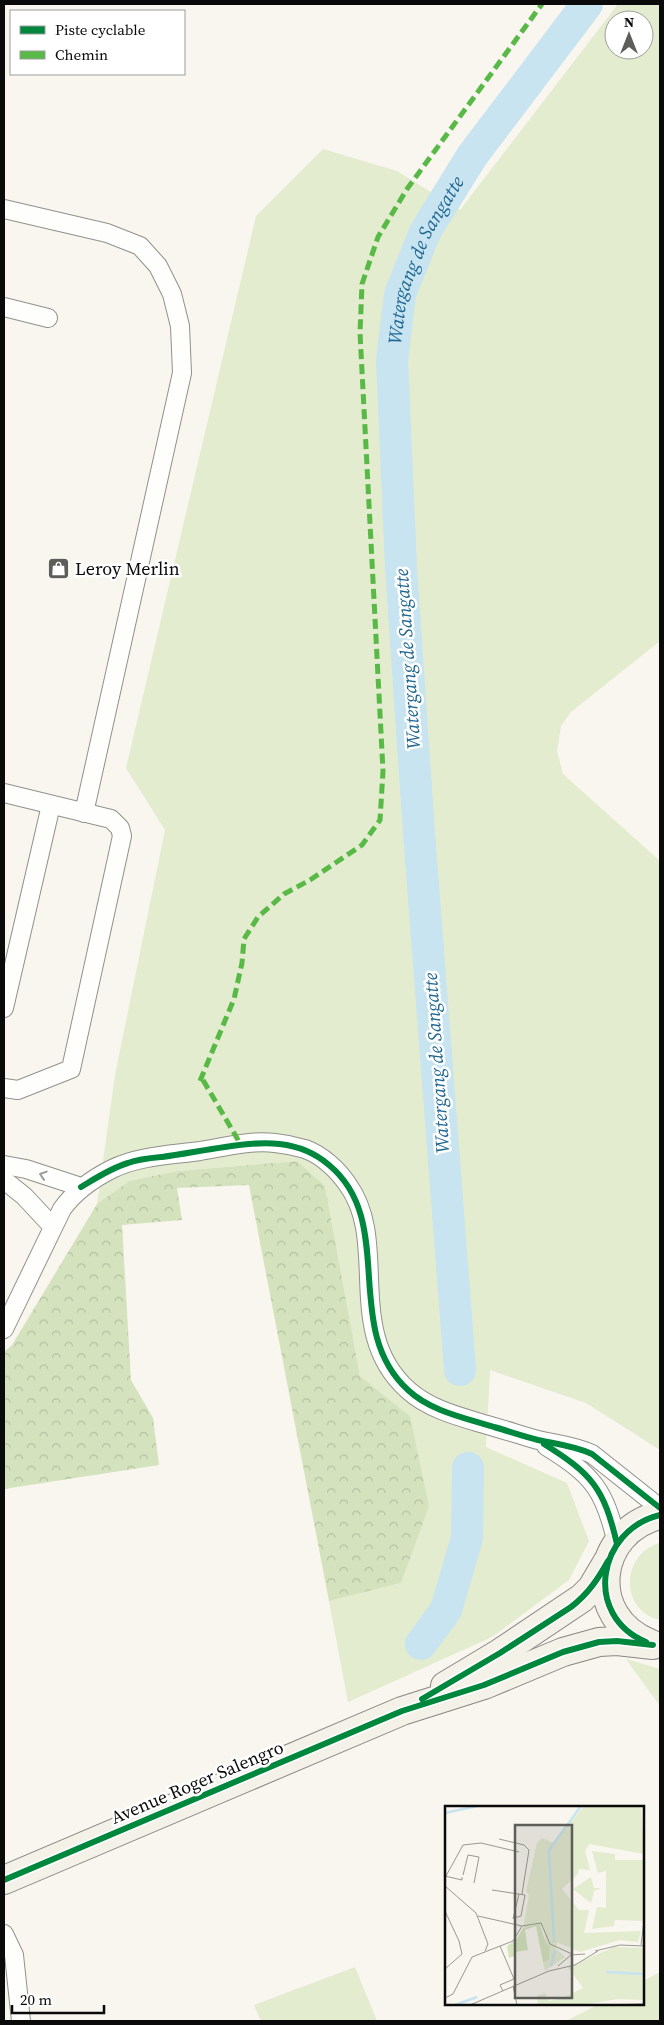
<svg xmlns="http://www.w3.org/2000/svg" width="664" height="2025" font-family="'Source Serif 4',serif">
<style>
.grass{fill:#e3eccf;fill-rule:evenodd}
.forest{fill:url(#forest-crowns)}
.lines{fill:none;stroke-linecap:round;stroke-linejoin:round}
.canal{stroke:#c7e4f0;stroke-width:32}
.service-casing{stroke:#91908d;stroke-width:20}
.secondary-casing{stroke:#888783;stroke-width:30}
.service{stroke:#fefefc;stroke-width:18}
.secondary{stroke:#f3f1e8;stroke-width:28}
.quiet{stroke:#58b947;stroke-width:5;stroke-dasharray:10 5;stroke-linecap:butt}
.cycleway-casing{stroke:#fff;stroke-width:9}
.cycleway{stroke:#00873e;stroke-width:6}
.oneway{stroke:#9c9c9b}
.labels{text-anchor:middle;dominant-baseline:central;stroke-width:5;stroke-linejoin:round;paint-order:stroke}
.poi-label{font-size:18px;fill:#0a0a0a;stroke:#fff;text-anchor:start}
.street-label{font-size:18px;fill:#0a0a0a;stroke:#fff}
.water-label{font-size:19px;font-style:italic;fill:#1e6691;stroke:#fff}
.inset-river{fill:none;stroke:#c7e4f0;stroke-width:2.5}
.inset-road{fill:none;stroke:#999893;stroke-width:1}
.view{fill:#5d5d5a;fill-opacity:0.15;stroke:#5d5d5a;stroke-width:2.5}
.inset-edge{fill:none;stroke:#0a0a0a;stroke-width:2.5}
</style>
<defs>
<pattern id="forest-crowns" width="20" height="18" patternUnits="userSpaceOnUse" patternTransform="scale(1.25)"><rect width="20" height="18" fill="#d4e3be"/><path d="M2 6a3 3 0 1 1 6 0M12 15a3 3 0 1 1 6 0" fill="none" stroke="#b5c1a2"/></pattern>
</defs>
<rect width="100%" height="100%" fill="#f8f6ee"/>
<!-- grass -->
<g class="grass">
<path d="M618 4H660V641L571 712 561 726 557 751 563 774 660 861V1450L586 1403 490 1370 486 1447 567 1483 589 1541 569 1580 492 1637 348 1702 329 1601 401 1583 410 1416 360 1376 325 1186 297 1161 177 1171 129 1181 97 1204 115 1075 165 830 126 768 256 216 323 149 397 171 460 210ZM614 20H644V50H614Z"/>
<path d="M660 1543V1620C619 1611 621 1553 660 1543Z"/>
<path d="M626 1659 660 1669V1706Z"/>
<path d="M355 1967 377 2021H261L254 2005Z"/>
<path d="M660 1972V2021H566L599 2004H643V1981Z"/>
</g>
<!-- forest -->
<path class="forest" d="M297 1161 325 1186 360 1376 410 1416 429 1506 401 1583 329 1601 249 1185 177 1188 182 1220 122 1225 131 1380 153 1418 159 1465 4 1489V1352L12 1345 97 1204 129 1181 177 1171Z"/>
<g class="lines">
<!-- canal -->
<g class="canal">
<path id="s1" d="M460 1370 419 833 401 567 392 360 400 294 425 232 472 156 587 4"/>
<path d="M421 1644 446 1610 467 1538 468 1468"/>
</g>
<defs>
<g id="service">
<path d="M4 209 107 233 140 246 158 266 172 294 180 326 182 373 84 813"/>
<path d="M4 307 48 318"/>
<path d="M4 793 111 819 120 828 122 836 71 1069 18 1090 4 1088"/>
<path d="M4 1008 51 805"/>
<path d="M4 1165 26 1169 81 1187"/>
<path d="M4 1180 24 1196 53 1227"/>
<path d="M4 1329 62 1209C75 1191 92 1179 112 1169 138 1156 171 1155 200 1151 224 1147 251 1140 275 1143 285 1144 295 1146 305 1149 322 1155 338 1170 348 1185 390 1243 343 1332 408 1390 431 1411 465 1418 494 1427 509 1431 523 1436 538 1440 556 1444 575 1446 592 1454L660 1508"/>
<path d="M546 1446C593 1475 605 1490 617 1544"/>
<path d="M4 1934 14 1955 21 2021"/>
</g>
<g id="secondary">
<path d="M649 1643C585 1617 594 1531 660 1515"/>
<path d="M445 1686 500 1653 582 1598 592 1588 608 1561"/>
<path d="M4 1880 402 1711 484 1685 563 1652 599 1642 617 1641 653 1645"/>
</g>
</defs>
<!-- service casing -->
<use href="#service" class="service-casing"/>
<!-- secondary casing -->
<use href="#secondary" class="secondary-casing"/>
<!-- service -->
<use href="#service" class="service"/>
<!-- secondary -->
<use href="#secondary" class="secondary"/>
<!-- quiet -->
<g class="quiet">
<path d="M203 1080 241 1145"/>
<path d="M200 1081 234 999 242 963 244 939 258 917 284 894 310 880 362 845 380 820 383 771 360 333 362 284 378 237 407 189 542 4"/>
</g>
<defs>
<g id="cycleway">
<path d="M81 1187C96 1178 111 1168 128 1163 139 1159 151 1158 162 1157 183 1154 204 1150 225 1147 262 1141 299 1139 329 1165 398 1222 340 1328 408 1390 430 1411 465 1418 494 1427 508 1431 523 1436 538 1440 556 1444 575 1446 592 1454L660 1508"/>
<path d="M544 1444C592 1474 604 1488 617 1544"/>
<path d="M646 1642C583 1616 597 1530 660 1515"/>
<path d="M422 1699 500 1653 571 1607C588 1594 598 1579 608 1561"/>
<path d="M4 1880 402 1711 484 1685 563 1652 599 1642 617 1641 653 1645"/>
</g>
</defs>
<!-- cycleway casing -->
<use href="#cycleway" class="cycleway-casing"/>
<!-- cycleway -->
<use href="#cycleway" class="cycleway"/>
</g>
<!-- one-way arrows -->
<defs><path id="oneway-chevron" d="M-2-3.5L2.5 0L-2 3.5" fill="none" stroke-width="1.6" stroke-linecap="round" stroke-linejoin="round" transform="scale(1.25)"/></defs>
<use class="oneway" href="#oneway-chevron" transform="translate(43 1175) rotate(-162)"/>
<!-- icons -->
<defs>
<symbol id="shop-square" viewBox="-11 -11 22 22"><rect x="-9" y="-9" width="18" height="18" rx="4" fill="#5d5d5a" stroke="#fff"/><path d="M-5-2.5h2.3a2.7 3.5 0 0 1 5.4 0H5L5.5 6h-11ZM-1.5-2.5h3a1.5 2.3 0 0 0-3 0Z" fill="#fff"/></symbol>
</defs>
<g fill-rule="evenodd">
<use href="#shop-square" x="46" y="556" width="25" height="25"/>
</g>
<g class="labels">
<!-- poi labels -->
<g class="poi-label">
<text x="75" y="568">Leroy Merlin</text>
</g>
<!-- street labels -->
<g class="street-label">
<text transform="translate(197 1782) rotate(-23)">Avenue Roger Salengro</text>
</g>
<!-- water labels -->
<g class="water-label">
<text stroke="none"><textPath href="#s1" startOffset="1119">Watergang de Sangatte</textPath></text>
<text transform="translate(407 659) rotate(-94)">Watergang de Sangatte</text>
<text transform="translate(436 1063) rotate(-94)">Watergang de Sangatte</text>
</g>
</g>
<!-- overview -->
<g transform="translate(445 1806)">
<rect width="199" height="199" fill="#f8f6ee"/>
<path d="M139 0H196L199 48 144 38 140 45 145 64 134 63 133 68 117 83 134 104H144L139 127 196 125 193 136 175 134 135 146 112 136 111 143 120 151 100 165 98 156 104 154 98 120 78 122 84 90 81 85 92 37 97 32 109 37ZM147 45 170 48V54H199V115L170 114 169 120 147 123 152 101 161 102V65L153 67ZM146 71 149 82H156L149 85 146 97 128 83ZM169 141 199 142V194L173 193 136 199H93L92 190 100 187 104 195 118 192 138 182 123 161Z" fill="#e3eccf"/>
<path d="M95 118 101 137 105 140 104 154 98 156 91 120 80 124 83 144 70 146 71 149 64 152 62 140 71 134 78 122Z" fill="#d4e3be"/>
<path class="inset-river" d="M0 7 32 0M109 136 104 44 136 0M106 160 110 144M161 166 199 168M10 199 32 191"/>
<path class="inset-road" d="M54 33 79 39 84 44 77 88M18 69 23 49 34 51 29 77M0 70 17 74V71M1 70 18 39 36 37 74 46M0 80 31 107 43 138 40 145M47 84 80 89 76 110 69 112M0 105 14 135 17 148 0 163M33 110 77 120 96 117 105 138 127 148M68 113 74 88M196 139 199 115M55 140 69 173 55 179 58 185M150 145 175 139 199 140M113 160 126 149 140 148M68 180 72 199M0 192 8 188 27 151 68 135 77 120M25 199 104 165 130 159 153 145M154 199 199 198"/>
<path class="view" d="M70 19H127V192H70Z"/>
<rect width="199" height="199" class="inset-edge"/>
</g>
<!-- border -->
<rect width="664" height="2025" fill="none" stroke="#0a0a0a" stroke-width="10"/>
<!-- legend -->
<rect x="10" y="10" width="175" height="65" fill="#ffffff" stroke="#9d9d9d"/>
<rect x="20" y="26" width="25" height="8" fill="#00873e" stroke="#9d9d9d"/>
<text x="55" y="35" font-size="15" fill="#0a0a0a">Piste cyclable</text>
<rect x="20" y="51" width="25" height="8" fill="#58b947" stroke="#9d9d9d"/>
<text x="55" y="60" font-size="15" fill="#0a0a0a">Chemin</text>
<!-- north arrow -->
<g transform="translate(629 35)"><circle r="24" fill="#ffffff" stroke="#9d9d9d"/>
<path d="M0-4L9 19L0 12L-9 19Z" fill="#5d5d5a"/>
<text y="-8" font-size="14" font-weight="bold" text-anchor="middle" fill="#0a0a0a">N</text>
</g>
<!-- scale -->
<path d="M12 2005v8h92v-8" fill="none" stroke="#0a0a0a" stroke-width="2.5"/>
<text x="20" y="2005" font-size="15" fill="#0a0a0a" stroke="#ffffff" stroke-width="4" paint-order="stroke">20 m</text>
</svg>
